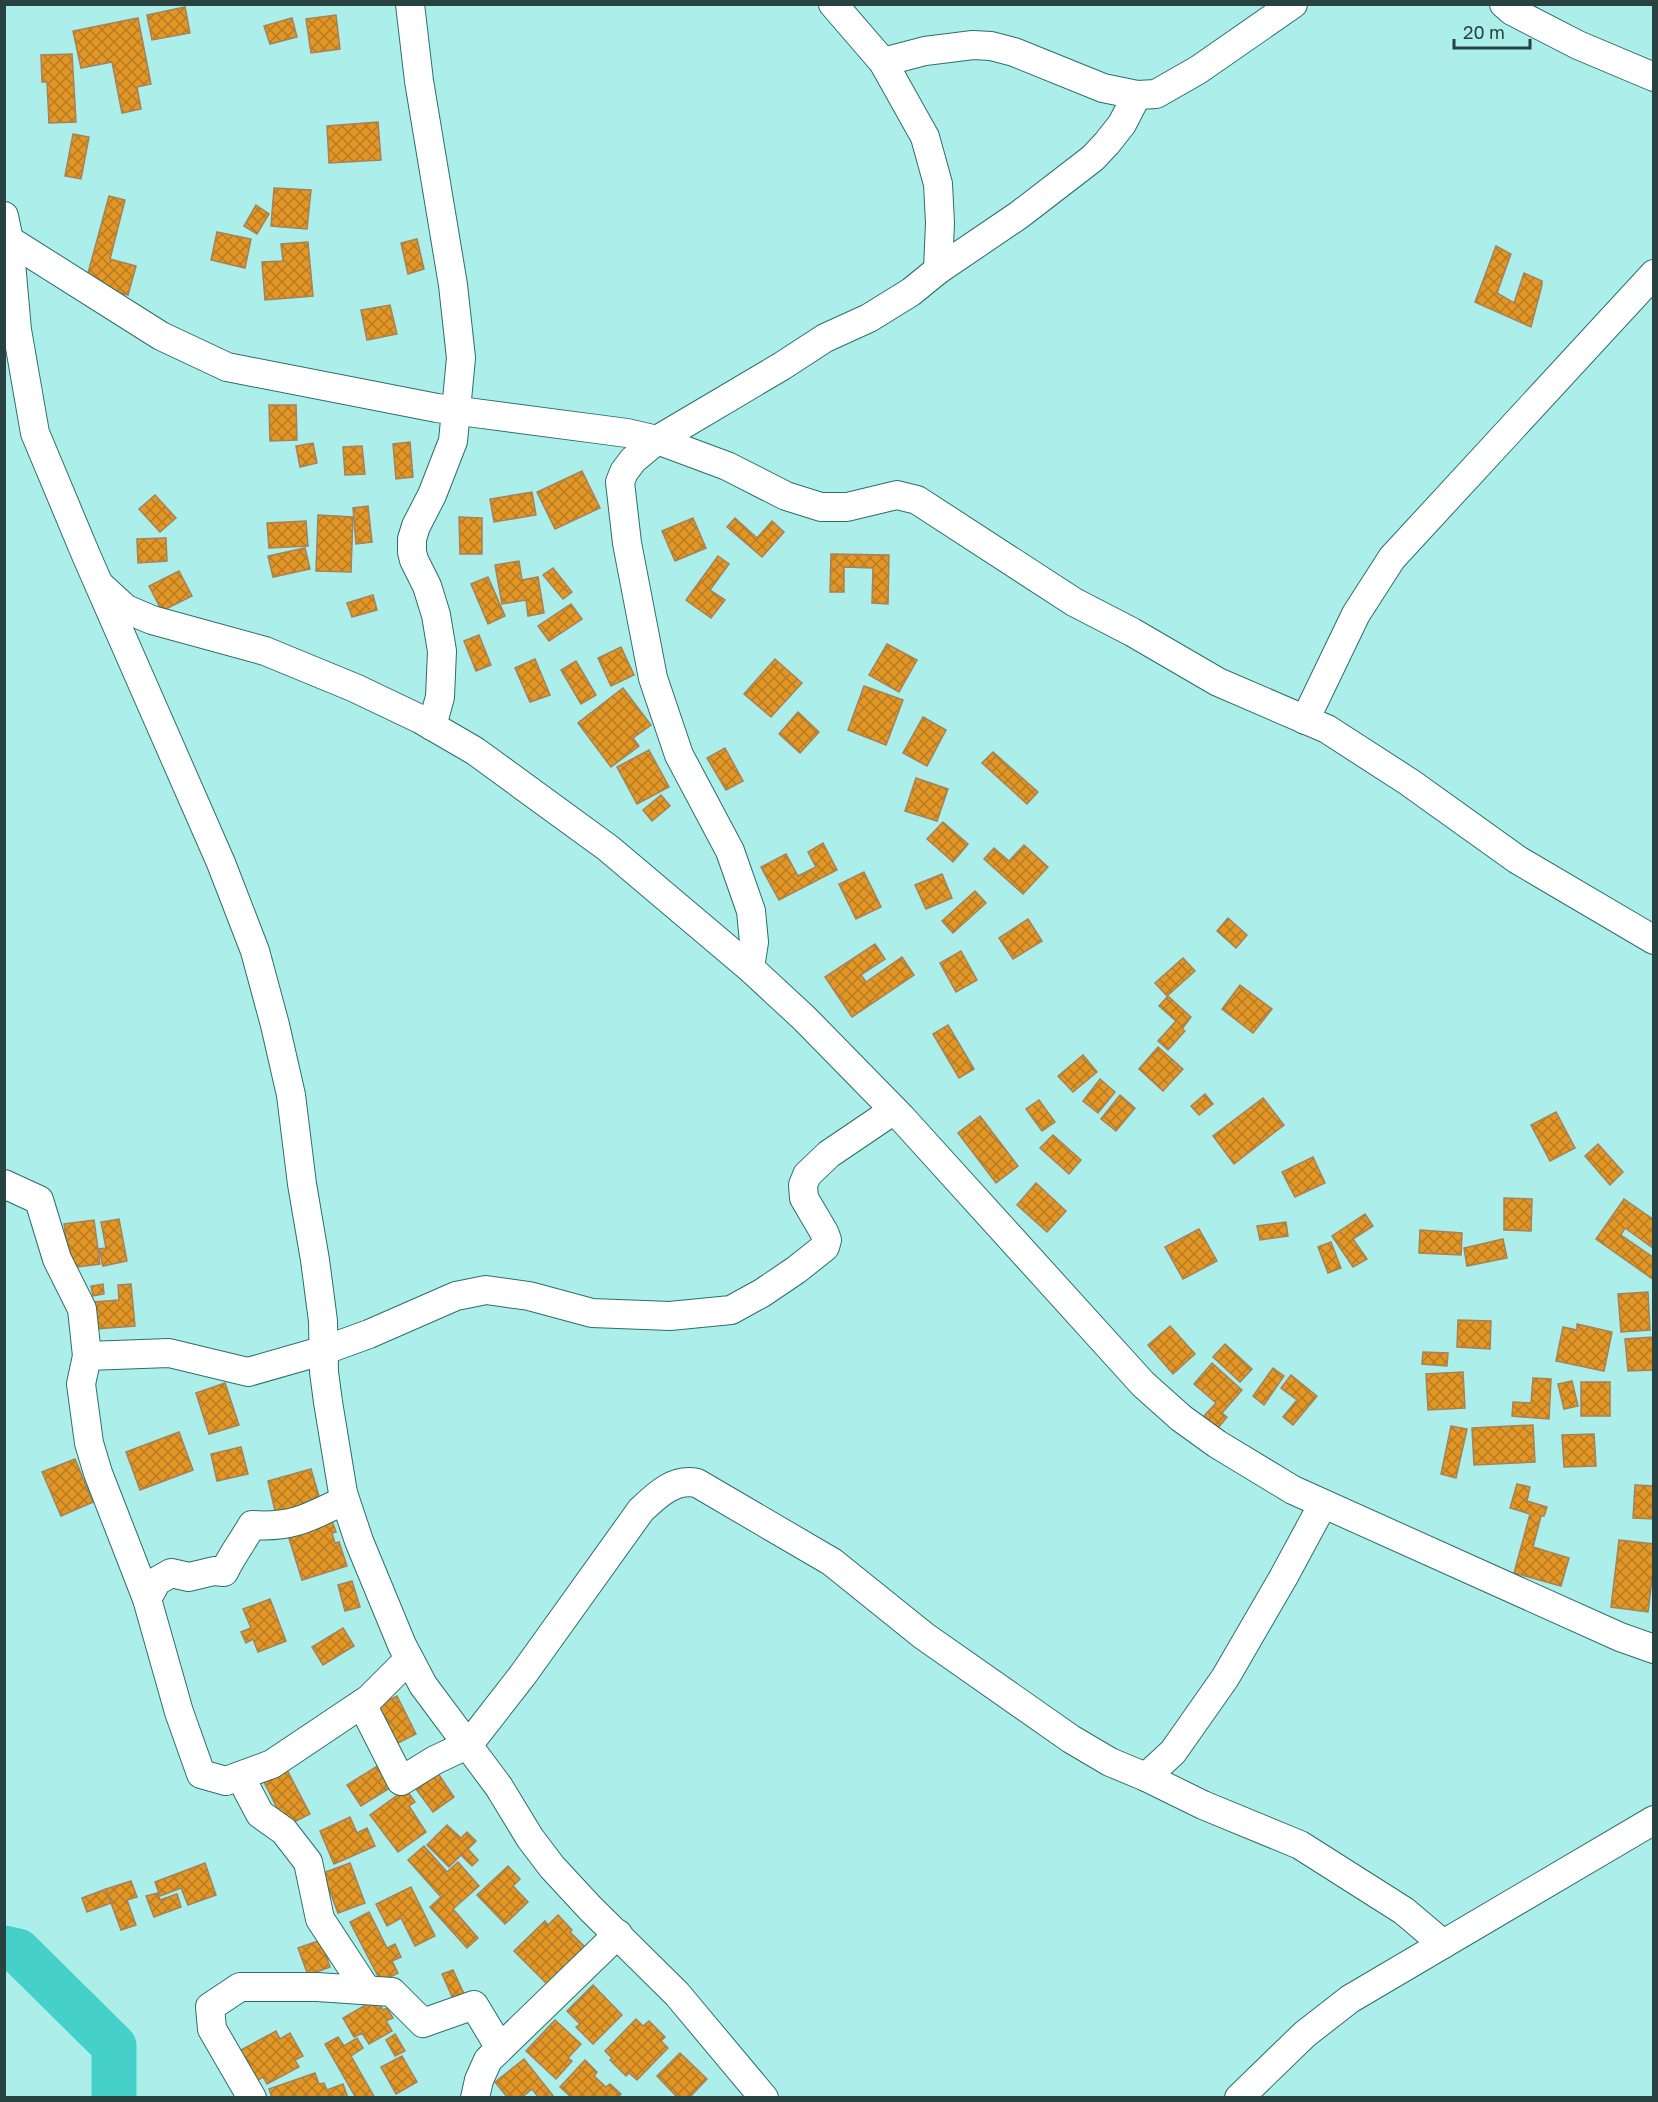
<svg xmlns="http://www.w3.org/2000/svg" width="1658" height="2102" font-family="'Golos Text',sans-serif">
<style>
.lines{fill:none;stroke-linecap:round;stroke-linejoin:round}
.river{stroke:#45d1ca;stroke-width:45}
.building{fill:url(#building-cross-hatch);stroke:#a3825c;stroke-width:1.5}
.minor-casing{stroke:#2c6e6a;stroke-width:30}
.minor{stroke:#fff;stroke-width:28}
</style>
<defs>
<pattern id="building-cross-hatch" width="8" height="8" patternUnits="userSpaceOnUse" patternTransform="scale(1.5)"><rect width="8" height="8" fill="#e29626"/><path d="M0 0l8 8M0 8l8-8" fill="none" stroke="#b77c22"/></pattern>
</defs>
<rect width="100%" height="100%" fill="#acefea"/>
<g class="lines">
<!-- river -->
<path class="river" d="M4 1948 18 1951 114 2046V2098"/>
</g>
<!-- building -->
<g class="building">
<path d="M185 7 190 33 152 40 147 15Z"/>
<path d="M336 15 340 49 311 53 306 19Z"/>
<path d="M138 18 151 84 137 87 141 109 122 113 112 62 81 68 73 31Z"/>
<path d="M292 18 297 37 270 44 264 26Z"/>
<path d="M72 54 76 122 49 123 47 82H42L41 55Z"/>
<path d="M378 122 381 160 329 163 327 126Z"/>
<path d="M73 134 89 137 81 179 65 176Z"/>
<path d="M274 188 311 190 307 229 271 226Z"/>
<path d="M109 196 125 200 110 259 136 266 128 295 85 284Z"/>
<path d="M256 205 269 214 257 234 244 226Z"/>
<path d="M217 232 251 239 245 268 211 260Z"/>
<path d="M417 239 424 269 408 274 401 243Z"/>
<path d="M308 242 313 296 265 300 262 262 283 261 281 244Z"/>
<path d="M1496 246 1511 254 1497 293 1514 303 1524 273 1542 281V285L1531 327 1475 302Z"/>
<path d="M390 305 397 334 367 340 361 310Z"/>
<path d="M269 405H296L297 440 270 441Z"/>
<path d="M410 442 413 477 396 479 393 444Z"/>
<path d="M313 443 317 463 300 467 296 446Z"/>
<path d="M362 446 365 474 345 475 343 447Z"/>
<path d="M582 471 600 508 555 529 537 492Z"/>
<path d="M532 492 536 515 494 522 490 499Z"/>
<path d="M155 495 176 518 160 532 139 509Z"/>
<path d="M368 506 372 542 356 544 353 508Z"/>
<path d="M318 515 353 517 351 572 316 571Z"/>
<path d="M459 517 482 518V554H460Z"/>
<path d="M693 518 706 548 675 561 662 531Z"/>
<path d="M735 518 757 538 772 521 784 532 762 557 727 527Z"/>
<path d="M306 521 308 546 269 548 267 523Z"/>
<path d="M166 538 167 561 138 563 137 539Z"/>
<path d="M305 548 310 569 273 577 268 556Z"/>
<path d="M831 554 889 555 888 604 872 603 873 568 844 567V592H830Z"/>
<path d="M718 556 729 564 710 590 725 600 711 618 686 600Z"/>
<path d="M519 561 522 580 538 577 544 613 528 616 526 600 502 604 495 565Z"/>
<path d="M553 568 572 592 563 599 543 575Z"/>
<path d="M179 571 192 596 162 611 149 586Z"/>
<path d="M488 577 505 616 488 624 471 584Z"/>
<path d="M373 595 377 610 352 617 347 603Z"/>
<path d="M571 604 582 619 549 641 538 626Z"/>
<path d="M479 635 491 665 476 671 464 641Z"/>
<path d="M887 644 917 660 899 692 869 675Z"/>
<path d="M621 647 634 675 611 686 598 658Z"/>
<path d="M535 659 550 695 530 702 515 668Z"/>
<path d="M775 659 802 683 771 717 744 694Z"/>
<path d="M576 661 596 695 581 704 561 670Z"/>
<path d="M864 686 903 700 886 745 848 730Z"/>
<path d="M623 688 651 725 633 738 639 746 611 767 578 723Z"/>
<path d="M798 712 819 732 800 753 779 734Z"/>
<path d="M923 717 946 730 927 766 903 753Z"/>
<path d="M725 748 743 781 726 790 707 758Z"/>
<path d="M649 750 669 787 637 804 617 767Z"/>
<path d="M993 752 1038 792 1027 804 982 763Z"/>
<path d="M916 778 948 789 937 821 905 811Z"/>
<path d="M661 795 670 806 652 821 643 810Z"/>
<path d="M943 822 968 844 953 862 927 839Z"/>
<path d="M823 843 837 870 779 900 761 867 786 854 798 876 816 867 808 852Z"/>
<path d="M1024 845 1048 867 1023 894 984 859 994 848 1009 861Z"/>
<path d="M864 872 881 907 856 919 839 884Z"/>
<path d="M942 874 952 898 926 909 915 885Z"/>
<path d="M975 891 986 903 953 933 942 921Z"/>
<path d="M1228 918 1247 935 1236 948 1217 931Z"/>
<path d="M1028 919 1042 941 1013 959 999 938Z"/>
<path d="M875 944 885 959 861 975 866 982 902 957 914 975 852 1017 825 977Z"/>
<path d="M961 951 977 980 956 992 940 963Z"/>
<path d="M1183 958 1195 971 1167 996 1155 983Z"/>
<path d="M1240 985 1272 1009 1253 1033 1222 1009Z"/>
<path d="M1168 996 1191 1017 1182 1029 1185 1031 1168 1050 1158 1041 1176 1021 1159 1006Z"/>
<path d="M948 1025 974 1069 959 1078 933 1034Z"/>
<path d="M1158 1047 1183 1069 1163 1091 1139 1069Z"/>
<path d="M1083 1055 1097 1072 1073 1092 1058 1076Z"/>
<path d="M1100 1079 1115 1092 1098 1113 1083 1101Z"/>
<path d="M1205 1094 1213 1104 1199 1115 1191 1106Z"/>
<path d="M1120 1095 1135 1108 1116 1131 1101 1119Z"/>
<path d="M1263 1098 1284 1125 1234 1164 1213 1136Z"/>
<path d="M1039 1100 1055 1122 1042 1131 1026 1109Z"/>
<path d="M1556 1112 1575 1148 1550 1161 1531 1125Z"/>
<path d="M980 1116 1018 1166 996 1183 958 1133Z"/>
<path d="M1053 1135 1081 1160 1069 1174 1040 1148Z"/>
<path d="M1598 1144 1623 1172 1610 1185 1585 1156Z"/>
<path d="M1313 1157 1325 1183 1295 1197 1282 1172Z"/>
<path d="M1036 1183 1066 1211 1047 1232 1017 1205Z"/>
<path d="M1504 1198 1532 1199 1531 1231 1504 1230Z"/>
<path d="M1624 1199 1654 1220 1653 1248 1625 1228 1621 1235 1654 1258V1280L1596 1239Z"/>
<path d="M1365 1214 1373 1226 1353 1239 1367 1259 1353 1267 1332 1236Z"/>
<path d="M119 1219 127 1261 103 1266 99 1249 106 1248 101 1222Z"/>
<path d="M94 1220 100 1264 70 1268 64 1224Z"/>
<path d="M1286 1222 1288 1236 1260 1240 1257 1226Z"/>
<path d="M1199 1229 1217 1261 1183 1279 1165 1247Z"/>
<path d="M1420 1230 1462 1233 1461 1255 1419 1253Z"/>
<path d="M1503 1239 1507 1258 1467 1266 1464 1248Z"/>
<path d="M1331 1242 1341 1268 1328 1273 1318 1247Z"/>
<path d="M103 1284 104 1294 93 1296 91 1286Z"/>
<path d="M131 1284 135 1326 96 1329 94 1302 119 1300 118 1285Z"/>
<path d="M1648 1292 1650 1330 1621 1332 1618 1294Z"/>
<path d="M1458 1320 1491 1321 1490 1349 1457 1347Z"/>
<path d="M1577 1324 1612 1332 1604 1371 1556 1361 1563 1327 1577 1330Z"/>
<path d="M1170 1326 1195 1354 1173 1374 1148 1345Z"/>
<path d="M1653 1335H1654V1370L1628 1371 1625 1339 1653 1337Z"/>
<path d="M1225 1344 1252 1369 1240 1382 1213 1357Z"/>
<path d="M1423 1352 1448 1353 1447 1366 1422 1364Z"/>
<path d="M1212 1363 1242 1390 1222 1413 1227 1417 1218 1428 1204 1416 1216 1403 1194 1384Z"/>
<path d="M1273 1368 1284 1376 1264 1405 1253 1396Z"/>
<path d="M1463 1372 1465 1408 1428 1410 1426 1374Z"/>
<path d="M1291 1375 1317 1396 1293 1425 1283 1417 1297 1400 1281 1388Z"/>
<path d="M1533 1378 1551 1379 1549 1419 1512 1416 1513 1402 1531 1403Z"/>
<path d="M1572 1381 1578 1406 1564 1409 1558 1384Z"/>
<rect x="1581" y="1382" width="29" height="34"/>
<path d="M225 1383 239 1425 209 1434 196 1393Z"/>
<path d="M1533 1425 1535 1462 1474 1465 1472 1428Z"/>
<path d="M1451 1426 1467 1429 1456 1478 1441 1474Z"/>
<path d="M179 1432 193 1470 140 1490 126 1452Z"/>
<path d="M1594 1434 1596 1466 1564 1467 1562 1435Z"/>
<path d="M241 1447 248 1474 217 1481 211 1454Z"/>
<path d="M75 1459 93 1502 61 1516 42 1472Z"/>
<path d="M311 1469 321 1503 276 1515 268 1481Z"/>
<path d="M1517 1484 1530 1487 1527 1501 1547 1507 1544 1516H1541L1533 1547 1569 1558 1561 1586 1514 1573 1530 1514 1510 1508Z"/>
<path d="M1635 1485 1654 1486V1519L1633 1518Z"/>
<path d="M331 1518 336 1532 332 1533 335 1543 339 1542 347 1566 302 1580 287 1532Z"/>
<path d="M1619 1540 1654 1544V1562L1648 1612 1611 1607Z"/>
<path d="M352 1581 360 1607 345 1611 338 1585Z"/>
<path d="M270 1599 286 1641 258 1652 253 1639 246 1643 241 1632 251 1628 243 1609Z"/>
<path d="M343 1628 354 1646 323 1665 312 1647Z"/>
<path d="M397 1696 416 1734 390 1747 371 1709Z"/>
<path d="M379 1765 393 1786 361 1806 347 1785Z"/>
<path d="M286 1768 310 1814 286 1826 263 1780Z"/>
<path d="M435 1769 454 1797 433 1812 413 1785Z"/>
<path d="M406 1789 415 1802 409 1806 426 1832 398 1852 370 1815Z"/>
<path d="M350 1817 357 1833 367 1828 375 1846 334 1864 320 1831Z"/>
<path d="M447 1825 461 1838 467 1832 476 1841 468 1849 478 1860 472 1866 461 1855 449 1867 427 1845Z"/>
<path d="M424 1846 447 1872 458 1862 479 1886 453 1909 478 1938 467 1948 430 1907 441 1897 408 1860Z"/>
<path d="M205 1863 216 1895 188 1905 181 1888 160 1896 155 1882Z"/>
<path d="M350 1863 365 1903 338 1913 323 1873Z"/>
<path d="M508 1866 520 1879 513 1886 528 1902 505 1924 477 1895Z"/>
<path d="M131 1881 137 1897 127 1900 136 1925 121 1930 106 1889Z"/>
<path d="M411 1887 435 1936 415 1946 401 1918 387 1926 376 1904Z"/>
<path d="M106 1889 111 1903 87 1912 82 1898Z"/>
<path d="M158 1893 160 1900 177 1894 181 1907 154 1917 146 1896Z"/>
<path d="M369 1912 387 1948 395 1944 401 1957 392 1961 398 1973 381 1982 350 1922Z"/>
<path d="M558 1915 572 1930 570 1932 585 1947 547 1984 514 1951 545 1921 548 1925Z"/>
<path d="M321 1940 330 1967 308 1975 298 1948Z"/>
<path d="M453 1970 465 1996 454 2001 442 1974Z"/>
<path d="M593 1985 622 2015 593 2044 576 2027 580 2024 567 2011Z"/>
<path d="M376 1999 383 2010 387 2008 393 2018 386 2021 392 2031 369 2044 362 2033 354 2037 343 2018Z"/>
<path d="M636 2019 643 2026 649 2021 665 2037 661 2041 668 2048 637 2080 629 2073 626 2076 610 2060 612 2058 605 2051Z"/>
<path d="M555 2020 581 2044 568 2058 572 2061 556 2079 526 2051Z"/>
<path d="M276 2031 280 2039 290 2033 303 2056 295 2060 299 2067 267 2084 263 2077 255 2082 239 2051Z"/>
<path d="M395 2034 405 2051 395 2056 386 2040Z"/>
<path d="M338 2037 344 2046 357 2038 363 2048 351 2056 375 2098H356L325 2044Z"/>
<path d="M680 2053 707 2079 689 2098H678L657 2076Z"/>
<path d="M402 2056 417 2082 396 2094 381 2067Z"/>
<path d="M524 2059 554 2097 553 2098H539L532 2089 521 2098H508L495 2082Z"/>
<path d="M585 2060 597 2072 594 2076 606 2087 610 2084 621 2094 617 2098H572L560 2087Z"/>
<path d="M315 2073 319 2084 324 2083 327 2090 343 2084 348 2098H272L269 2089Z"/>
</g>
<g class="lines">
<defs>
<g id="minor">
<path d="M410 4 419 81 453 285 461 358 453 441 432 495 416 526 412 539V552L414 560 427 586 436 615 442 651 440 697 432 726"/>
<path d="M833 4 883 62 925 137 938 184 940 223 938 270"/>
<path d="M1504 4 1512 11 1578 45 1654 77"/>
<path d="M883 62 925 51 973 45 991 46 1014 52 1103 88 1137 95 1156 94 1198 70 1293 4"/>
<path d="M4 216 9 240 17 330 35 433 86 555 221 863 255 951 275 1025 291 1095 302 1184 315 1260 323 1321 324 1372 328 1402 343 1493 359 1541 402 1645 423 1685 499 1787 530 1838 552 1867 590 1908 677 1994 764 2098"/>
<path d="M9 240 161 336 227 367 437 408 627 433 657 440 727 466 786 496 821 507H847L897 495 917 500 1074 602 1132 632 1218 682 1327 729 1409 782 1518 860 1654 940"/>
<path d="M102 587 126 609 152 620 265 651 355 688 420 719 475 751 608 848 750 968 804 1018 901 1117 1143 1384 1181 1418 1217 1444 1293 1490 1620 1637 1654 1649"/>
<path d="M1305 720 1356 614 1392 558 1654 274"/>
<path d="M750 968 754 942 751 911 730 851 679 755 653 678 627 543 620 482 624 472 633 460 657 440 782 366 825 338 869 318 911 292 938 270 1019 215 1093 158 1107 143 1122 124 1137 95"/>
<path d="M4 1184 39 1200 57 1259 82 1309 87 1356 81 1384 89 1443 98 1473 147 1599 179 1712 201 1774 226 1781 272 1764 369 1699 409 1659"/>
<path d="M87 1356 169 1353 248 1372 325 1350 369 1334 456 1296 486 1290 529 1296 592 1313 670 1316 731 1310 762 1293 796 1270 825 1247 827 1240 824 1232 804 1198 803 1185 807 1175 829 1154 894 1110"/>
<path d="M147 1599 157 1581 171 1573 189 1577 214 1571 224 1572C232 1555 243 1541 252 1525 292 1528 310 1517 345 1500"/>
<path d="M362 1704 401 1781 435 1760 469 1744 522 1676 641 1510C657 1495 674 1478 697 1483L832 1562 924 1636 1071 1739 1110 1762 1146 1777 1203 1805 1300 1845 1404 1911 1443 1944"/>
<path d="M240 1776 260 1814 284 1831 308 1862 320 1919 366 1989"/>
<path d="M1146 1777 1173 1752 1225 1678 1283 1578 1323 1504"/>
<path d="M252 2098 212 2029 210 2007 240 1987H317L392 1992 423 2023 474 2005 500 2048"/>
<path d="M475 2098 479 2080 488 2060 618 1934"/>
<path d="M1239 2098 1305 2034 1350 1999 1654 1820"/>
</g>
</defs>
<!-- minor casing -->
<use href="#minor" class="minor-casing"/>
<!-- minor -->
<use href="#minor" class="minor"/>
</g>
<!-- border -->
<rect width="1658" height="2102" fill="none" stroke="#274240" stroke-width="12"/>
<!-- scale -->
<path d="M1454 39v9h76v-9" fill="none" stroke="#274240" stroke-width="3"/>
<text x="1463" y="39" font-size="18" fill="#274240" stroke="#acefea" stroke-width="4.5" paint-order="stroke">20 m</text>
</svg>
